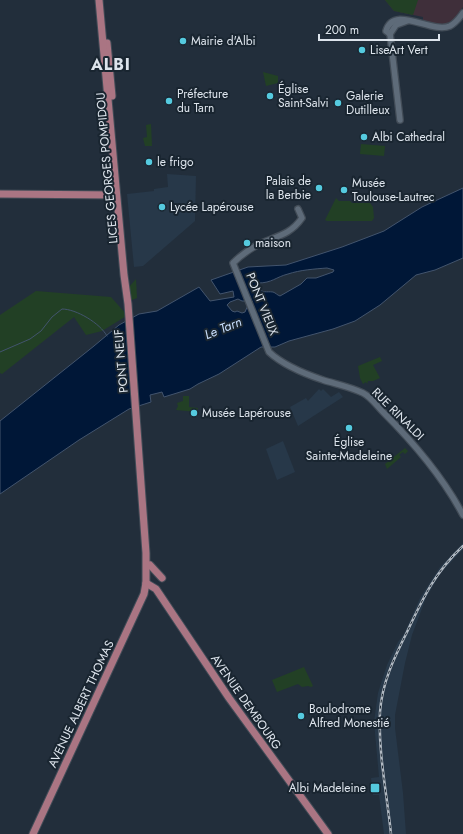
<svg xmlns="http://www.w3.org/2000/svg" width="463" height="834" font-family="Jost,sans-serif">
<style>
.built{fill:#273849}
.medical{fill:#3f2f3a}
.green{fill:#224025}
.water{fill:#001737;stroke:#42546d;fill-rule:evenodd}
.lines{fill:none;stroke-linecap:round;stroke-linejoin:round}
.stream{stroke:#42546d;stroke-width:1}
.minor-casing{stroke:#424c57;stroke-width:8}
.major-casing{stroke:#424c57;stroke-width:9}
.minor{stroke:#5e6b79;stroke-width:5.5}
.major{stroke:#aa7583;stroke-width:7}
.rail-casing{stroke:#b1b9c2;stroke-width:2.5}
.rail{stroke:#192530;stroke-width:1;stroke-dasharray:3;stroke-linecap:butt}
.poi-dot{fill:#55cadf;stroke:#192530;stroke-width:1.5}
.labels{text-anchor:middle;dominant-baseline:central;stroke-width:4;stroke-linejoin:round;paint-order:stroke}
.poi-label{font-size:12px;fill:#dde4ec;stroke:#192530;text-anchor:start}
.street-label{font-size:12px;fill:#dde4ec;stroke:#192530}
.water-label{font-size:13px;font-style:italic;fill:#c9dffd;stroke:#192530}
.district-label{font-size:16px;font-weight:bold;letter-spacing:1px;fill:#dde4ec;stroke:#192530}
</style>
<rect width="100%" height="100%" fill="#222e3b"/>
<!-- built -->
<g class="built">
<path d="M167 174 196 176 195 221 143 266 134 267 127 194 154 191V189L168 187Z"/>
<path d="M319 389 321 391 323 389 331 397 339 392 343 397 298 426 290 407 306 398 308 401Z"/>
<path d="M283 441 295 472 277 480 266 449Z"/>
<path d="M463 543V549L440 574 426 598 412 635 405 663 395 715V728L403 793 406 834H384L379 795H373L371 778 379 777 374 722 378 693 387 665 398 642 404 634 420 598 440 567Z"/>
</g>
<!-- medical -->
<path class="medical" d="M385 0H463V7L455 19 444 25 423 21V17L394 11Z"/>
<!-- green -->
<g class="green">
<path d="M385 0H418L413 15 394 11Z"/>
<path d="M263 72 278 76V83L266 86Z"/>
<path d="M151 124 152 146H145L143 138 147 137 146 125Z"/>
<path d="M361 144 385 146 384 156 360 154Z"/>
<path d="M336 198 339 201H350L352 203H370L373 207 374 218 372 221H327L325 220Z"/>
<path d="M136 279 137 298 129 301V287Z"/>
<path d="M36 291 111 297 126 314 128 315 102 331 86 335 74 317 2 374 0 373V315Z"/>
<path d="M380 357 382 361 373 365 380 378 373 381H368L367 384 366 382 363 384 360 378 358 366Z"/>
<path d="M183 396H189V407L198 408 197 412 176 410 178 406 177 403 183 401Z"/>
<path d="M405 448 408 451 405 454 403 452 399 455 401 457 387 469 385 464Z"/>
<path d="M304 667 313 686 311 687 308 686 302 687 298 684 277 692 272 680Z"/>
</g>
<!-- water -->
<path class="water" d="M463 188V258L435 270 416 275 380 305 355 321 333 329 289 341 275 347H261L219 374 198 384 190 389 164 397 162 392 150 395 151 402 129 409 79 440 0 494V421L94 346 119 325 139 314 157 311 199 287 210 301 234 297 233 291 220 294 211 280 248 267 286 265 342 247 384 231 422 207ZM327 268 334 270 333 272 316 278H307L301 284 280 296C277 295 276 293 273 292 266 291 263 294 257 287L258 283C272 283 276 277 288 274 300 270 314 269 327 268ZM238 299 242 301H252L253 302 248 305 245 312 242 313 237 311 235 312 232 311 227 305 230 302Z"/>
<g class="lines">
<!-- stream -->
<path class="stream" d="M0 352 30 339 41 331 52 317 62 309C76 309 100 323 107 336"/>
<defs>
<g id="minor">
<path d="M390 34 386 31C394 4 431 34 450 26 456 23 460 17 463 13"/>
<path d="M390 34 400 120"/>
<path d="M390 34 396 25 407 21"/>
<path d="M298 209 302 218C290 235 277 236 259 244 250 249 241 255 233 263L269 352C283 365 305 374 323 380 336 384 351 387 363 393 371 397 377 406 383 412 414 443 443 477 463 515"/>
</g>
<g id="major">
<path d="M107 43 112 96"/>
<path d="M0 194 116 195"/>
<path d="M150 565 162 578"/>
<path d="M146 583 156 589 229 698 328 834"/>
<path d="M33 834 144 594 146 583V553L128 304 124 275 99 0"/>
</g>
</defs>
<!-- minor casing -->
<use href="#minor" class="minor-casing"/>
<!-- major casing -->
<use href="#major" class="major-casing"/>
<!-- minor -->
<use href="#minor" class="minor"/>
<!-- major -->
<use href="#major" class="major"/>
<defs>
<path id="rail" d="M391 834C387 794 378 753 380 712 382 683 394 658 407 632 423 598 435 572 463 546"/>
</defs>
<!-- rail casing -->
<use href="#rail" class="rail-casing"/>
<!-- rail -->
<use href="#rail" class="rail"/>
</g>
<!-- markers -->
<g class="poi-dot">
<circle cx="183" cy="41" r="4"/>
<circle cx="362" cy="50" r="4"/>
<circle cx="270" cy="96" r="4"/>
<circle cx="169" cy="101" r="4"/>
<circle cx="338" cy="103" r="4"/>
<circle cx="364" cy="137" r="4"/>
<circle cx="149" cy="162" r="4"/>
<circle cx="319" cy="188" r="4"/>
<circle cx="344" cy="190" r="4"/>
<circle cx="162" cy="207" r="4"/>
<circle cx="247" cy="243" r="4"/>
<circle cx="194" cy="413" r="4"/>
<circle cx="349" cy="428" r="4"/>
<circle cx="301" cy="716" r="4"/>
<rect x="370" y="783" width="10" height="10" rx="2"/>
</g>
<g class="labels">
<!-- poi labels -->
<g class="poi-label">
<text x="191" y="41">Mairie d'Albi</text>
<text x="370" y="50">LiseArt Vert</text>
<text x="278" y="89">Église<tspan x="278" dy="14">Saint-Salvi</tspan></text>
<text x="177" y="94">Préfecture<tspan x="177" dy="14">du Tarn</tspan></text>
<text x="346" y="96">Galerie<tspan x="346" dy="14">Dutilleux</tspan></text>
<text x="372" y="137">Albi Cathedral</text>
<text x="157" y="162">le frigo</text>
<text x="311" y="181" text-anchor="end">Palais de<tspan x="311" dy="14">la Berbie</tspan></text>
<text x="352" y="183">Musée<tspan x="352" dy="14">Toulouse-Lautrec</tspan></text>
<text x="170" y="207">Lycée Lapérouse</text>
<text x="255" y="243">maison</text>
<text x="202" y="413">Musée Lapérouse</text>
<text x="349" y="442" text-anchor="middle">Église<tspan x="349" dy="14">Sainte-Madeleine</tspan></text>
<text x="309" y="709">Boulodrome<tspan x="309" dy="14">Alfred Monestié</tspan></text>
<text x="366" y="788" text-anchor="end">Albi Madeleine</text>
</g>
<!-- street labels -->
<g class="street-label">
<text transform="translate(107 168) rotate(-95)">LICES GEORGES POMPIDOU</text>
<text transform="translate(262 304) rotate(68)">PONT VIEUX</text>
<text transform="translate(121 361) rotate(-95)">PONT NEUF</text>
<text transform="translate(398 414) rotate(45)">RUE RINALDI</text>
<text transform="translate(246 702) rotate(55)">AVENUE DEMBOURG</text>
<text transform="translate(81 704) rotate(-65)">AVENUE ALBERT THOMAS</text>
</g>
<!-- water labels -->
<g class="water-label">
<text transform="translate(223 328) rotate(-22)">Le Tarn</text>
</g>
<!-- district labels -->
<g class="district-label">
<text x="111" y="64">ALBI</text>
</g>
</g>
<!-- scale -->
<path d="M319 34v6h120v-6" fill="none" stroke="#dde4ec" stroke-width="2"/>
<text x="325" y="34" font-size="12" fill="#dde4ec" stroke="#192530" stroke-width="3" paint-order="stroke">200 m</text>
</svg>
